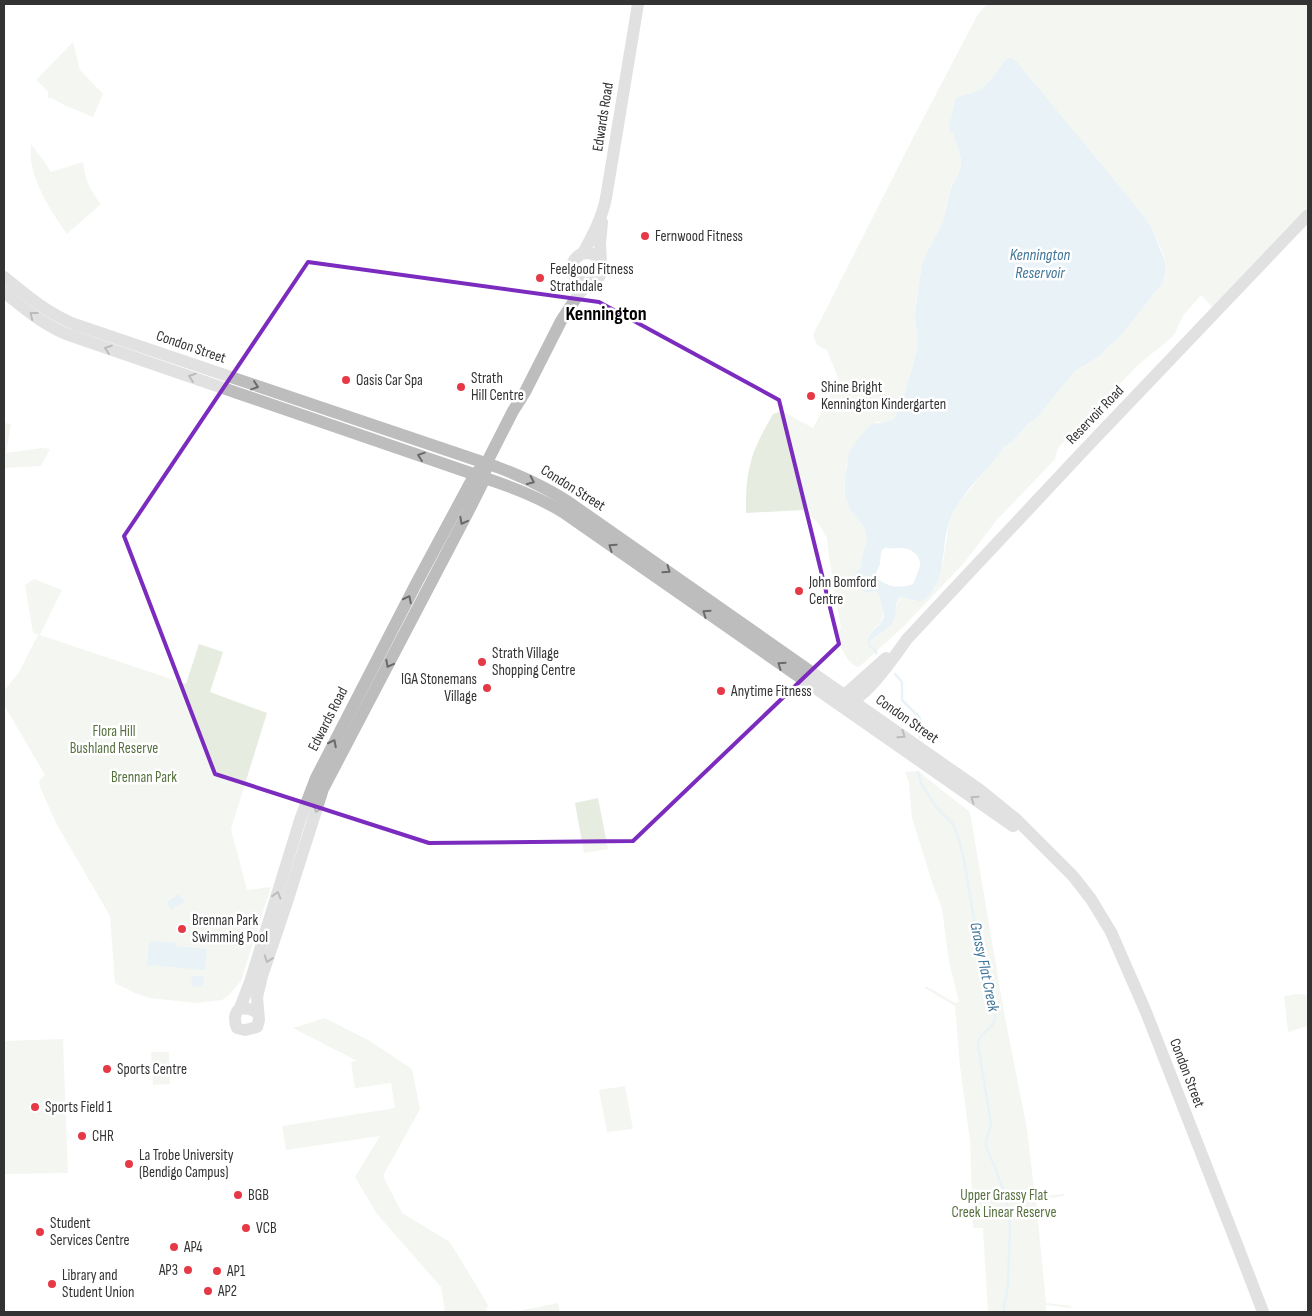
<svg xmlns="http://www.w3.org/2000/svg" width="1312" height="1316" font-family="'Sofia Sans Condensed',sans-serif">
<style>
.green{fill:#e6ecdf;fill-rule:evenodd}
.water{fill:#cfe2ee;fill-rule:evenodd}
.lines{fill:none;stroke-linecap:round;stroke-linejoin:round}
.stream{stroke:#cfe2ee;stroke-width:2.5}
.secondary{stroke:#bdbdbd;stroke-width:12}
.oneway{stroke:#6a6a6a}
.marked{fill:none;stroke:#7b2cbf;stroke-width:4;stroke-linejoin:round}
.poi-dot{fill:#e63946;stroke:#fff;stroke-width:2}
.labels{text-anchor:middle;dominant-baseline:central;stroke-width:5;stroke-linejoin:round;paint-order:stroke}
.street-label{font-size:15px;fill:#333;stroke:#fff}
.poi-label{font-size:15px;fill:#333;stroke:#fff;text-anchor:start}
.park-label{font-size:15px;fill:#56703f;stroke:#fff}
.water-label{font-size:16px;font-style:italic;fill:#3f7597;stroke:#fff}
.district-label{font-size:20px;font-weight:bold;fill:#000;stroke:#fff}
</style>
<rect width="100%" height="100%" fill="#fff"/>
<!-- green -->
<g class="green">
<path d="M987 4H1308V206L1212 307 1201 295 1183 316 1175 333 1171 338 1138 365 1058 448 1055 459 996 521 964 563 903 627 859 667C846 664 841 646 836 635L841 628 829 557 827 538 818 523 803 510 746 513C746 497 746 480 750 465 754 447 764 430 773 414L782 411 813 428 839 380 828 353V351L817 345 813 335 914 136 978 14ZM1012 58 1144 216C1152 229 1168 258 1166 273 1163 288 1144 305 1134 317 1128 324 1122 333 1116 341L1108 347 1101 355 1074 372 1035 420C1022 425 1018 441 1005 446L957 505 949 523 943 563 934 589 914 601 909 598 901 597C894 605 895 619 888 628 884 633 876 637 871 640L870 646 868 641C870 624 888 627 882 605 880 598 879 594 874 590L868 593 863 590 854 580V574L861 567 862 558 864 549 867 543V540L864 527 850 510 845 496 846 465 876 422H885L894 419 904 396 918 346 915 316 916 304 922 264C927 249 937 236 943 222 947 211 947 198 951 187 955 179 961 172 961 162 961 152 955 142 953 132L951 133 949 126 955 100C961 94 968 95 975 92 988 87 997 70 1006 59Z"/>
<path d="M73 42 80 70 103 94 93 117 64 105 52 98H48V91L36 80Z"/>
<path d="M31 144 44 161 51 172 83 162C85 178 90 191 101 204L67 234C53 214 34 185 31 160 30 155 31 149 31 144Z"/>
<path d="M4 423 11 424 6 453 41 448 50 449 41 466 4 468Z"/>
<path d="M34 579 62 590 40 635 186 684 199 644 223 652 210 692 267 713 231 829 247 890 271 887 241 981 229 995 222 1000 197 1003 149 998 137 994 115 983 110 916 56 823 40 787 39 780 45 775 4 705V691L19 672 38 635H40L33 633 25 585Z"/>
<path d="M915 771 920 772 924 776 970 812 1004 1012 1027 1129 1035 1197 1064 1194V1196L1036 1200 1046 1303 1071 1306V1308L1046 1305V1312H988L983 1228H973L970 1141 960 1066 955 1006 925 988 926 986 955 1003 959 1002 949 962 942 909 932 882 912 818 909 783 905 772Z"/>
<path d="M598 798 608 849 584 853 575 803Z"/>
<path d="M1296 994 1308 995V1026L1288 1032 1284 996Z"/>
<path d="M325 1018 370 1041 412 1069 420 1109 383 1176 402 1213 450 1242 488 1305 486 1312H445L441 1287 377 1214 355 1177 380 1136 286 1150 282 1126 395 1108 391 1083 355 1088 351 1062 357 1061 293 1028Z"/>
<path d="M63 1039 68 1173 4 1174V1041Z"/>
<path d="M151 1052H169L170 1084 153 1085Z"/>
<path d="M625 1086 633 1129 607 1132 599 1090Z"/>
<path d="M558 1303 560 1312H513Z"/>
</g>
<!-- water -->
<g class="water">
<path d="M1009 58H1012L1016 61 1144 216 1153 231 1165 262 1166 272 1162 284 1116 341 1108 347 1101 355 1074 372 1035 420C1022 425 1018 441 1005 446 988 472 959 492 949 523 941 546 947 577 928 596 917 607 913 597 900 597 894 605 897 608 895 617 893 627 879 635 871 640L870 646H869C863 632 882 628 884 616 884 612 882 608 881 604 880 598 879 594 874 590L873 592C867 594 858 589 855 583 854 580 854 577 854 574L861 567 862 558 864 549 867 543V540L864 527 850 510 845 496V478L849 452 866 429 872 424 885 422 894 419 904 396 918 346 915 316 916 305 922 264C927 249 937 236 943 222 947 211 947 199 951 188 955 179 961 172 961 162 961 152 955 143 953 132L950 133 949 126 955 99C961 94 968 95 975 92 988 87 997 70 1006 59ZM885 548C891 549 896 548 901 548 911 548 921 555 920 566 920 567 914 582 913 584 900 589 885 587 875 576L880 564 881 553 882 550Z"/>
<path d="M179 894 184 902 171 910 167 902Z"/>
<path d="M149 941 175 943V946L207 949 205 970 149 965V967H147Z"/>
<path d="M192 976 204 977 203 987 191 986Z"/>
</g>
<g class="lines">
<!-- stream -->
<g class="stream">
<path d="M870 646 875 650 876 653"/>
<path d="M895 674 902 682V700L920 718V738"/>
<path d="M918 772 921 783 936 807 952 823 958 836 964 860 987 995C990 1001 994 1008 995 1014 997 1030 978 1030 978 1045L991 1124 986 1141V1147L994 1165 1005 1194 1007 1205 1010 1227 1008 1285 1003 1312"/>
</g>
<!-- secondary -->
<g class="secondary">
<circle cx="587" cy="268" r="15"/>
<path d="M583 253C593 235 602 218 606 198L638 4"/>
<path d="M601 262 600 244 602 222"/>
<path d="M4 277C26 295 47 313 74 324L497 467C526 478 552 490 577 508L980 790 1016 819 1073 876 1091 899 1111 932 1146 1012 1238 1247 1263 1312"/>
<path d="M4 292C23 308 43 324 66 334L485 478C512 487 538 497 563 512L1013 826"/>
<path d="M840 699 886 658"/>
<path d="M848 703C868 696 894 657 907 639L1086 448 1308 215"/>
<path d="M240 1008 250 982 300 820 316 778 417 582 475 474 486 464 513 411 525 392 561 321 578 295 589 283"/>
<path d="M258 1013 250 1009 240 1008C234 1013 234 1021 237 1028L245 1030 257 1027 259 1020 257 997 262 976 286 905 323 789 468 512 485 478V471"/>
</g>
</g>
<!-- one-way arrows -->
<defs><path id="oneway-chevron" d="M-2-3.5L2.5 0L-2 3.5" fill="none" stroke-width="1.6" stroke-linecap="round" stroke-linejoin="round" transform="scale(1.25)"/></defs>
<g class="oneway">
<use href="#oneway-chevron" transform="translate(33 315) rotate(-142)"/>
<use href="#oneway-chevron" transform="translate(108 349) rotate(-161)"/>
<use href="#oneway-chevron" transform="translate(192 377) rotate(-161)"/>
<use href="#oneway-chevron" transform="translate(255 386) rotate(19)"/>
<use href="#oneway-chevron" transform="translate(421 456) rotate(-161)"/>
<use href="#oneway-chevron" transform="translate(531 481) rotate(25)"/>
<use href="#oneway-chevron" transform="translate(463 521) rotate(118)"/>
<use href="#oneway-chevron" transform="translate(612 547) rotate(-145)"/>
<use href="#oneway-chevron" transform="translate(667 570) rotate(35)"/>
<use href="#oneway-chevron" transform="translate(408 599) rotate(-63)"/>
<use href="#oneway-chevron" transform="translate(706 613) rotate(-145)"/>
<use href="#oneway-chevron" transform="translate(389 664) rotate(118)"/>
<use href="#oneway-chevron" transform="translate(781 665) rotate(-145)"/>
<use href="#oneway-chevron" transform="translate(902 735) rotate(35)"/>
<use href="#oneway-chevron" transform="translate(333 743) rotate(-63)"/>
<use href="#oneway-chevron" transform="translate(974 799) rotate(-145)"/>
<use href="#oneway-chevron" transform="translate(317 809) rotate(108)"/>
<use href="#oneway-chevron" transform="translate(277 895) rotate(-73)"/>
<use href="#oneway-chevron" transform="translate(268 959) rotate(109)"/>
</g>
<!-- marked area -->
<path d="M0 0H1312V1316H0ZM308 262 599 302 779 400 839 644 633 841 429 843 215 774 124 536Z" fill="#fff" fill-opacity=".55" fill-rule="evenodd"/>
<path class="marked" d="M308 262 599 302 779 400 839 644 633 841 429 843 215 774 124 536Z"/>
<!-- markers -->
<g class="poi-dot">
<circle cx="645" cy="236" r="5"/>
<circle cx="540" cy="278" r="5"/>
<circle cx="346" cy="380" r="5"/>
<circle cx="461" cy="387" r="5"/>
<circle cx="811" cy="396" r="5"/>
<circle cx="799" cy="591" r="5"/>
<circle cx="482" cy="662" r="5"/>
<circle cx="487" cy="688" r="5"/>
<circle cx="721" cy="691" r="5"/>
<circle cx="182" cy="929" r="5"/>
<circle cx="107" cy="1069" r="5"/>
<circle cx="35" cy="1107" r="5"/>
<circle cx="82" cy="1136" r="5"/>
<circle cx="129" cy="1164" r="5"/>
<circle cx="238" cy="1195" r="5"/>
<circle cx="246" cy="1228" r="5"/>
<circle cx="40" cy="1232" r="5"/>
<circle cx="174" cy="1247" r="5"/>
<circle cx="188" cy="1270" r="5"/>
<circle cx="217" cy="1271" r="5"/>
<circle cx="52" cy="1284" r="5"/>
<circle cx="208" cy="1291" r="5"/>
</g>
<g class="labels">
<!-- street labels -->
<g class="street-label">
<text transform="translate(603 117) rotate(-81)">Edwards Road</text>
<text transform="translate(191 347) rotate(19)">Condon Street</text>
<text transform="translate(1095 415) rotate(-46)">Reservoir Road</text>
<text transform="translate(573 488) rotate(32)">Condon Street</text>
<text transform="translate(328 719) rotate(-63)">Edwards Road</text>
<text transform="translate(907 719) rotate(35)">Condon Street</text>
<text transform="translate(1187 1073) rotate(69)">Condon Street</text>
</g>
<!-- poi labels -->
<g class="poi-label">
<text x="655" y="236">Fernwood Fitness</text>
<text x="550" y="269">Feelgood Fitness<tspan x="550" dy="17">Strathdale</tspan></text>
<text x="471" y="378">Strath<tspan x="471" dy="17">Hill Centre</tspan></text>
<text x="356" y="380">Oasis Car Spa</text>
<text x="821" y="387">Shine Bright<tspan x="821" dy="17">Kennington Kindergarten</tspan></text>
<text x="809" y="582">John Bomford<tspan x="809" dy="17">Centre</tspan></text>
<text x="492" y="653">Strath Village<tspan x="492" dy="17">Shopping Centre</tspan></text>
<text x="477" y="679" text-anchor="end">IGA Stonemans<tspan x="477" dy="17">Village</tspan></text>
<text x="731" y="691">Anytime Fitness</text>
<text x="192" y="920">Brennan Park<tspan x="192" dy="17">Swimming Pool</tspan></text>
<text x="117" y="1069">Sports Centre</text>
<text x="45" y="1107">Sports Field 1</text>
<text x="92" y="1136">CHR</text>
<text x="139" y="1155">La Trobe University<tspan x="139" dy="17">(Bendigo Campus)</tspan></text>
<text x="248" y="1195">BGB</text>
<text x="50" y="1223">Student<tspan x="50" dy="17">Services Centre</tspan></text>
<text x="256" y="1228">VCB</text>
<text x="184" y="1247">AP4</text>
<text x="178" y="1270" text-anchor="end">AP3</text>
<text x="227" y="1271">AP1</text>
<text x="62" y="1275">Library and<tspan x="62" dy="17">Student Union</tspan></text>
<text x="218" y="1291">AP2</text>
</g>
<!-- park labels -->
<g class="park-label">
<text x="114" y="731">Flora Hill<tspan x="114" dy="17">Bushland Reserve</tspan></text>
<text x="144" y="777">Brennan Park</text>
<text x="1004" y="1195">Upper Grassy Flat<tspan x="1004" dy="17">Creek Linear Reserve</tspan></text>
</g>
<!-- water labels -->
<g class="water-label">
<text x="1040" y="255">Kennington<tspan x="1040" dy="18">Reservoir</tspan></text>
<text transform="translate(984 967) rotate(78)">Grassy Flat Creek</text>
</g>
<!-- district labels -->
<g class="district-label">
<text x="606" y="314">Kennington</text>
</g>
</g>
<!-- border -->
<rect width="1312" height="1316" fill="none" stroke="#333333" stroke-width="10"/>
</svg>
